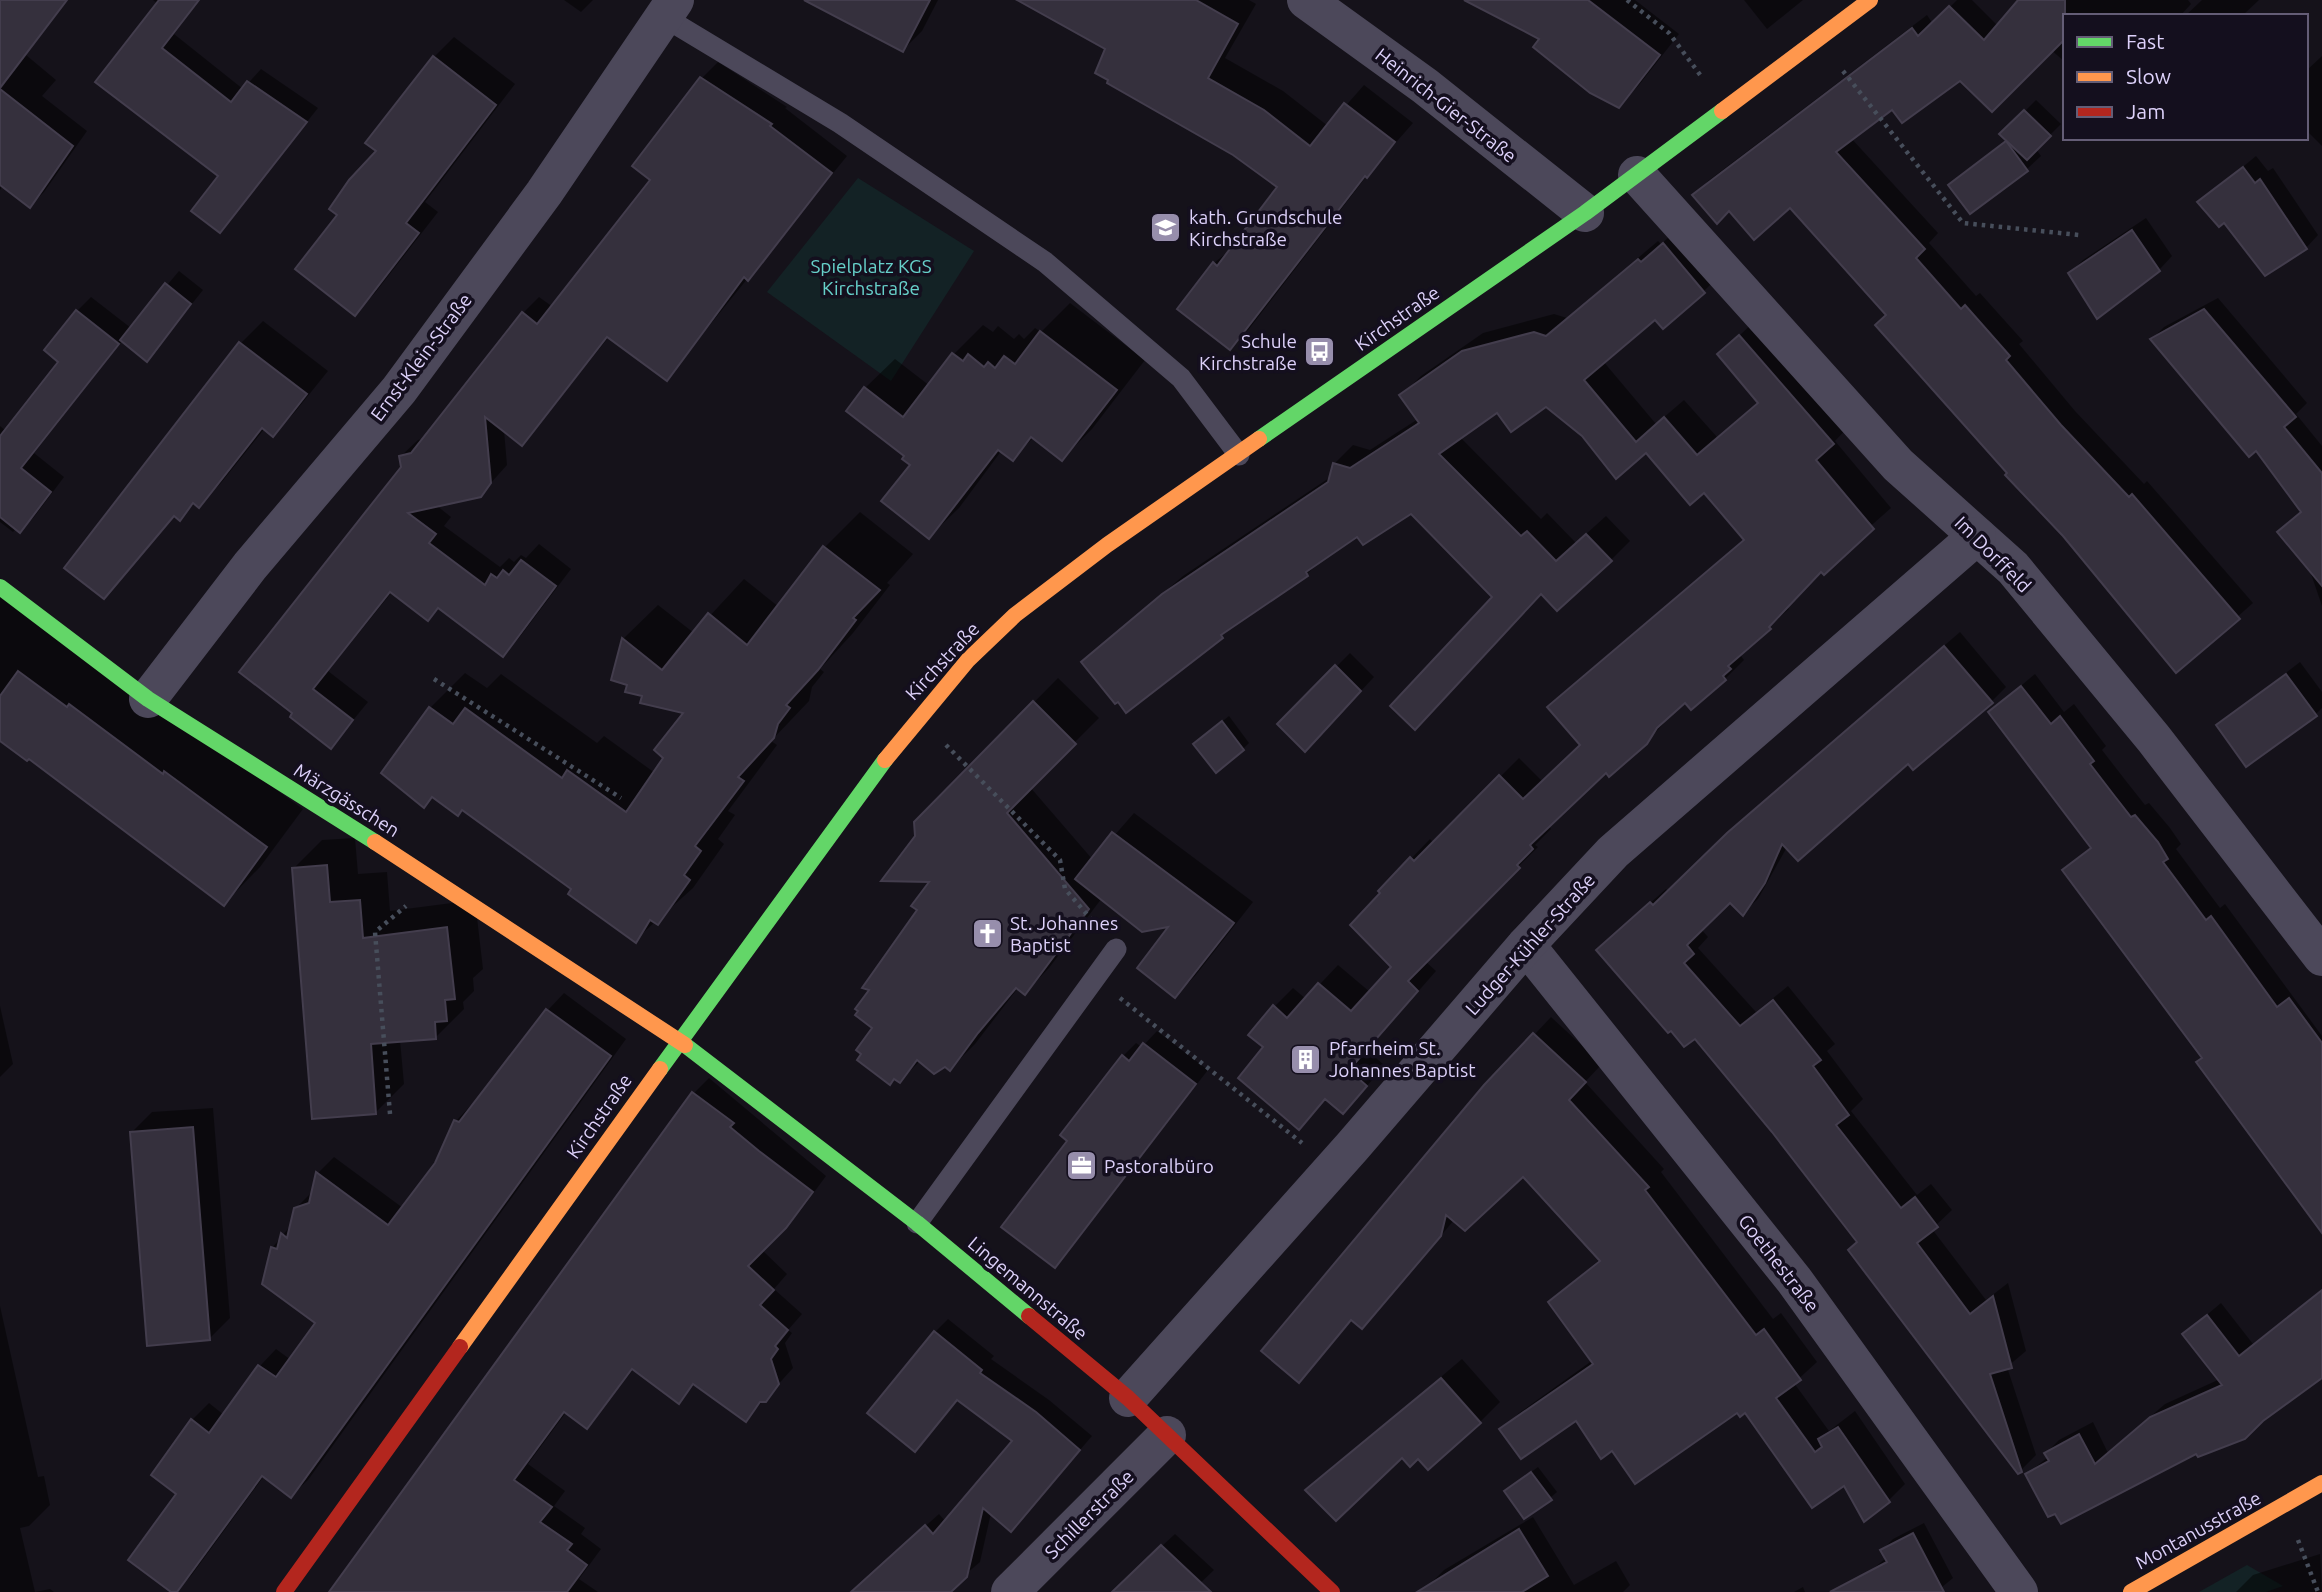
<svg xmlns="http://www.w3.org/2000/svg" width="2322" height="1592" font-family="Ubuntu,sans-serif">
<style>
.green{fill:#132225}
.shadow{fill:#0007}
.building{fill:#35303d;stroke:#433d4d;stroke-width:2}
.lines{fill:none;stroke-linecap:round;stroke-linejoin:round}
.path{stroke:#474e5b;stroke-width:4.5;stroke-dasharray:3.5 5;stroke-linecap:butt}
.lane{stroke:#4c485a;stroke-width:21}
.street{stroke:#4c485a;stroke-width:38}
.fast{stroke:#63d668;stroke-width:16}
.slow{stroke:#ff974d;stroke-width:16}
.jam{stroke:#b3261e;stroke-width:16}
.labels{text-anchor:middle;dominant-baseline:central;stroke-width:7;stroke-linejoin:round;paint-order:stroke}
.street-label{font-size:19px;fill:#ddd1fa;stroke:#140f1e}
.poi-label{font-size:19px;fill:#ddd1fa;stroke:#140f1e;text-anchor:start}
.park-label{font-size:19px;fill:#67d0ca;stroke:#140f1e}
</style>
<rect width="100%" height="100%" fill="#15121a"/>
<!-- green -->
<g class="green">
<path d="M858 178 974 251 891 381 767 292Z"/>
<path d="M2247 1565 2283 1586 2266 1592H2199Z"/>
</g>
<!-- shadow -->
<g class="shadow">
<path d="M0 0H68L26 55 56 80 42 96 87 131 44 192 30 206 2 187 0 190Z"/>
<path d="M153 0H200L174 34 243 89 261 69 318 108 220 231V176L97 82 158 4Z"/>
<path d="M564 0H593L581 12Z"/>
<path d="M813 0H938L922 31 903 50Z"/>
<path d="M1021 0H1249L1256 4 1225 58 1283 91 1328 126 1364 85 1413 123 1369 173 1249 329 1230 348 1214 263 1235 246 1280 187 1108 49Z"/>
<path d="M1473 0H1635L1679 34 1639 85 1619 106 1542 39Z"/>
<path d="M1744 0H1803L1767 29Z"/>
<path d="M1957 0H1972L1998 26 2021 0H2188L2191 4 2180 16H2065L2064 61 2051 50 1960 79 1892 107 1851 138 1938 233 1929 243 1976 296 1980 293 2023 341 2019 344 2075 411 2144 484 2147 481 2253 603 2177 670 2009 473 1888 314 1790 206 1729 209 1694 196 1708 181 1927 15 1933 24Z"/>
<path d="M2202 0H2259L2242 16H2185Z"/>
<path d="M454 37 515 84 425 202 438 212 375 293 355 313 339 215 434 57Z"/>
<path d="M2322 56V146L2306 130V71Z"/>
<path d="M718 62 787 107 785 108 847 156 666 379 609 337 522 444 504 430 507 465 480 495 436 505 451 517 444 526 500 567 509 558 514 562 521 555 526 558 539 544 571 569 519 638 503 654 440 607 428 619 392 592 328 671 368 702 331 747 292 717 403 467 401 456 418 440 425 438 523 313 539 297 553 307 652 180 701 79Z"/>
<path d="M2036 100 2061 124 2036 149 2041 156 2027 169 1971 211 1951 185 2007 139 2002 134Z"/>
<path d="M2256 156 2268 171 2273 168 2318 235 2306 248 2200 202Z"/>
<path d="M2146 218 2172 256 2159 270 2070 273 2083 260Z"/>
<path d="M1683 225 1722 273 1703 292 1656 317 1603 361 1656 424 1684 400 1717 437 1759 401 1720 354 1759 317 1852 423 1835 441 1891 508 1821 570 1787 607 1789 609 1747 647 1741 656 1744 660 1725 679 1692 707 1685 700 1646 743 1606 770 1548 825 1551 829 1535 845 1538 847 1425 961 1436 971 1367 1050 1385 1066 1343 1112 1327 1098 1299 1127 1266 1047 1274 1007 1293 988 1306 999 1338 965 1370 992 1394 967 1380 891 1430 839 1434 843 1519 758 1543 782 1582 745 1549 707 1745 538 1705 490 1646 451 1584 434 1547 404 1498 410 1460 437 1541 519 1547 513 1576 543 1606 516 1630 541 1611 560 1542 592 1495 597 1412 511 1357 535 1325 557 1307 574 1235 623 1127 710 1083 662 1183 576 1332 476 1334 464 1353 445 1370 450 1418 419 1402 395 1421 376 1483 333 1554 314 1567 318 1658 241 1661 244Z"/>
<path d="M179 271 203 290 147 360 122 341 34 453 64 477 34 517 20 531 17 528 13 532 0 522V426L6 431 61 361 77 311 91 297 131 328Z"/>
<path d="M2218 298 2307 403 2296 414 2322 446V606L2309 568 2279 532 2302 511 2256 449 2152 339 2164 327Z"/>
<path d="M1070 303 1145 360 1092 429 1062 459 1034 437 1013 458 1002 450 959 508 929 537 912 464 865 388 895 359 930 386 954 354 983 325 993 332 998 326 1014 339 1019 334 1024 339 1035 328 1041 332Z"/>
<path d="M263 321 328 371 295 412 273 435 265 428 221 483 199 505 195 503 180 518 176 515 104 597 67 568 241 343Z"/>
<path d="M860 512 913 554 887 583 890 585 853 633 820 669 824 672 812 687 809 701 771 741 777 745 728 811 735 815 718 839 724 844 693 888 635 940 574 889 462 809 434 795 424 806 383 773 430 708 465 673 487 688 501 674 597 743 604 736 655 773 666 757 686 712 644 695 630 683 623 639 658 605 694 633 744 579 779 607 825 547Z"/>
<path d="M0 591 303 809 260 867 224 904 0 736Z"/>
<path d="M1960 632 2006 687 1992 701 1787 847 1758 899 1743 913 1730 900 1701 929 1708 937 1698 948 1756 1012 1788 986 1835 1044 1827 1051 1863 1099 1851 1111 1917 1195 1931 1184 1952 1210 1932 1229 1986 1300 2008 1283 2026 1351 2007 1367 2036 1455 2021 1470 1859 1241 1774 1131 1613 936 1666 889 1669 892 1744 818Z"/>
<path d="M1350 653 1374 677 1318 737 1279 724Z"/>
<path d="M2300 662 2322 692V708L2315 715 2218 725Z"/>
<path d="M2035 674 2064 712 2074 704 2106 746 2102 750 2126 781 2145 805 2149 803 2170 828 2181 844 2176 849 2220 908 2225 904 2322 1036V1231L2203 1057 2064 870 2092 846 1990 712Z"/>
<path d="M1058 678 1099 718 1030 787 1093 860 1134 813 1253 902 1195 976 1175 996 1173 925 1102 898 1049 968 1025 993 1018 988 975 1044 950 1069 920 1061 900 1081 875 1027 872 989 919 910 932 880 917 837 915 823Z"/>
<path d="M1229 716 1249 743 1243 749 1202 738Z"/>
<path d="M355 838 358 874 387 872 390 911 475 900 483 969 473 978 474 991 463 1002 464 1009 435 1038 400 1040 404 1084 376 1112 293 869 322 840Z"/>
<path d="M564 993 626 1039 308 1480 291 1496 264 1476 191 1576 174 1592 179 1494 153 1475 192 1420 209 1403 224 1415 260 1366 276 1349 291 1360 317 1323 272 1248 292 1224 295 1209 312 1192 318 1173 334 1157 403 1208 436 1164 456 1121 472 1104 475 1105 548 1010Z"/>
<path d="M0 1006 13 1064 0 1077Z"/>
<path d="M1551 1017 1602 1064 1585 1082 1664 1169 1661 1172 1773 1319 1781 1313 1817 1362 1794 1383 1829 1431 1855 1411 1905 1484 1888 1501 1844 1484 1745 1411 1737 1410 1613 1448 1576 1418 1502 1430 1519 1413 1593 1360 1550 1302 1600 1259 1523 1175 1454 1220 1379 1310 1362 1327 1353 1319 1299 1380 1486 1086Z"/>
<path d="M1157 1031 1208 1070 1054 1266 1070 1140 1123 1056 1136 1043 1142 1047Z"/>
<path d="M709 1078 826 1176 801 1210 762 1250 787 1274 774 1289 802 1314 788 1330 792 1333 785 1343 793 1368 746 1420 696 1383 679 1402 634 1369 587 1426 567 1411 528 1464 565 1491 554 1506 585 1528 581 1534 601 1549 579 1579 598 1592H331L694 1093Z"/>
<path d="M213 1108 230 1318 209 1339 132 1132 152 1112Z"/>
<path d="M2322 1289V1373L2197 1452 2027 1474 2048 1457 2046 1453 2059 1440 2093 1422 2108 1453 2165 1404 2220 1379 2184 1334 2221 1303 2253 1344Z"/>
<path d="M0 1306 38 1477 44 1476 50 1505 29 1526 20 1528 35 1592 50 1589 54 1592H0Z"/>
<path d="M948 1319 994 1356 991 1359 1049 1400 1092 1436 1011 1530 991 1513 980 1562 945 1592H865L884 1563 939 1514 946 1522 1015 1440 959 1399 915 1450 935 1332Z"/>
<path d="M1462 1359 1500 1402 1480 1422 1419 1457 1402 1455 1308 1490Z"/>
<path d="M1538 1467 1557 1492 1550 1498 1506 1491Z"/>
<path d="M1533 1517 1574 1585 1616 1561 1630 1585 1623 1592H1436L1431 1583 1444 1570Z"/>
<path d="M1924 1523 1953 1578 1936 1592H1877L1867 1574 1886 1558 1882 1550 1893 1539Z"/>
<path d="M1175 1534 1214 1570 1191 1592H1112Z"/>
<path d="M2320 1554 2322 1592H2236L2253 1575Z"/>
<path d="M1803 1587 1805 1592H1794Z"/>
</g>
<!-- building -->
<g class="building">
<path d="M0 0H67L0 88Z"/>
<path d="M159 0H199L162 48 231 102 247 81 307 122 220 233 191 211 218 176 95 82Z"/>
<path d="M804 0H930L903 52Z"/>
<path d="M1017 0H1196L1238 24 1208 78 1264 110 1310 146 1344 103 1395 142 1367 178 1365 176 1230 350 1177 309 1213 262 1217 266 1277 187 1233 155 1107 83 1108 80 1095 73 1105 49Z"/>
<path d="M1464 0H1588L1660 55 1619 108 1590 93 1533 47 1539 39Z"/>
<path d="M2018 0H2065V39L1992 112 1960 81 1902 123 1892 110 1836 152 1925 249 1916 258 1961 309 1965 305 2010 356 2006 360 2061 425 2129 497 2132 494 2240 619 2176 673 2063 536 2005 475 2007 473 1875 325 1886 315 1790 208 1754 240 1729 211 1717 224 1692 195 1912 28 1918 36 1949 6 1984 40Z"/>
<path d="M433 56 496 105 406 223 419 233 355 316 295 269 337 215 329 209 349 180 376 151 365 143Z"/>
<path d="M700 77 772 124 770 126 832 173 748 281 744 277 667 381 607 337 522 446 485 417 491 483 481 497 408 513 436 534 429 543 485 585 491 574 497 578 503 570 509 575 521 560 556 586 503 657 438 608 428 621 390 592 313 689 353 720 331 749 290 717 292 713 239 672 401 467 399 456 411 453 522 312 537 324 650 180 632 166Z"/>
<path d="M0 89 73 146 30 208 0 185Z"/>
<path d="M2024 110 2051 136 2027 160 1999 134Z"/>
<path d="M2006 141 2028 171 1970 214 1948 185Z"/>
<path d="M2243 167 2255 183 2260 179 2307 249 2265 276 2224 223 2219 227 2197 202Z"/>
<path d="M2132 230 2160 271 2097 319 2068 273Z"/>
<path d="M1663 243 1705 293 1663 329 1655 320 1584 380 1636 442 1664 417 1697 455 1758 403 1717 354 1739 335 1834 444 1816 460 1874 529 1824 575 1821 572 1769 627 1771 629 1728 666 1731 669 1723 676 1726 680 1691 710 1685 703 1657 728 1647 744 1609 777 1606 773 1530 845 1533 849 1517 865 1520 868 1408 981 1418 991 1349 1070 1367 1086 1343 1114 1325 1099 1299 1130 1238 1078 1263 1047 1248 1035 1273 1005 1287 1018 1318 983 1351 1011 1391 967 1350 925 1380 893 1378 891 1410 857 1414 861 1499 775 1523 799 1580 745 1547 707 1744 540 1704 493 1690 505 1646 453 1616 479 1582 436 1546 407 1511 432 1497 413 1439 454 1521 536 1527 531 1556 561 1586 534 1612 561 1557 611 1541 594 1415 730 1390 706 1492 597 1411 514 1363 545 1357 537 1306 572 1308 576 1221 635 1223 638 1126 713 1118 702 1115 704 1081 662 1162 594 1328 482 1333 463 1350 468 1419 423 1399 395 1462 351 1534 332 1546 336 1638 259 1641 262Z"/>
<path d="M165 283 191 304 147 362 120 340Z"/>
<path d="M2204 309 2296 417 2284 427 2322 473V586L2277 532 2301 512 2256 451 2249 457 2150 339Z"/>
<path d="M76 310 119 344 21 468 51 492 20 533 0 517V436L58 362 44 350Z"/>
<path d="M1040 331 1117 390 1062 461 1031 437 1013 461 998 450 929 539 881 501 910 465 902 459 904 456 846 411 864 387 903 417 952 353 963 361 968 354 984 367 988 362 995 368 1004 356 1015 364Z"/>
<path d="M239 342 307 394 273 437 262 428 199 508 193 503 180 521 174 516 104 599 64 568Z"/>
<path d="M823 546 880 590 853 618 856 620 818 670 786 705 790 708 778 724 774 738 738 777 744 781 695 846 701 851 684 875 690 880 658 925 650 920 636 943 568 894 571 889 462 810 458 816 432 797 424 808 381 773 429 707 453 724 465 708 562 778 567 770 626 812 663 758 654 750 683 713 640 703 642 696 625 692 627 685 611 680 622 638 662 670 708 613 747 645Z"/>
<path d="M1944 646 1993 703 1913 770 1908 764 1798 861 1782 844 1765 883 1743 916 1730 903 1687 945 1694 954 1684 963 1740 1026 1773 1000 1821 1060 1813 1066 1849 1115 1836 1125 1901 1208 1915 1197 1938 1227 1917 1243 1970 1314 1993 1296 2012 1368 1990 1374 2022 1472 2018 1474 1848 1250 1857 1242 1772 1132 1695 1039 1684 1047 1671 1031 1668 1033 1596 950 1650 902 1653 905 1727 833Z"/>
<path d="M1335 665 1361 691 1305 752 1277 724Z"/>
<path d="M18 671 67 707 69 704 163 774 164 771 267 847 224 906 29 759 27 761 0 741V696Z"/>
<path d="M2286 674 2317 716 2246 767 2216 725Z"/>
<path d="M2021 686 2051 724 2060 716 2094 761 2090 764 2113 794 2131 817 2135 815 2158 842 2168 859 2163 862 2206 920 2211 916 2277 1007 2289 998 2322 1043V1233L2196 1062 2202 1058 2062 870 2091 848 1988 712Z"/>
<path d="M1033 701 1076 744 1007 813 1089 909 1025 995 1016 988 978 1033 950 1071 945 1067 934 1074 917 1060 900 1083 894 1079 890 1085 857 1060 861 1054 856 1050 872 1028 855 1015 858 1011 855 1009 869 990 862 988 917 910 911 906 929 882 881 881 915 836 914 822Z"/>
<path d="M1222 721 1244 750 1216 773 1193 744Z"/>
<path d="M1112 832 1234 923 1175 998 1137 968 1168 927 1142 932 1075 879Z"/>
<path d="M327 865 330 902 360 900 363 938 447 927 455 999 445 1000 447 1021 435 1022 436 1039 371 1044 376 1114 312 1119 292 868Z"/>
<path d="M546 1009 611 1056 291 1498 262 1476 177 1592H171L128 1560 176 1494 151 1475 191 1419 209 1433 258 1365 276 1377 315 1323 262 1284 271 1247 277 1249 281 1233 287 1238 294 1208 309 1203 316 1172 388 1225 435 1163 454 1120 459 1122Z"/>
<path d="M1533 1033 1586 1082 1569 1100 1649 1187 1645 1190 1756 1335 1764 1329 1801 1380 1776 1398 1815 1452 1822 1447 1818 1439 1838 1427 1890 1502 1864 1522 1844 1486 1812 1508 1745 1413 1740 1417 1737 1413 1635 1484 1612 1451 1601 1459 1576 1421 1521 1459 1499 1429 1593 1364 1548 1302 1600 1261 1523 1177 1465 1231 1446 1215 1441 1236 1362 1329 1351 1320 1299 1383 1261 1351 1484 1085Z"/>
<path d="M1143 1043 1196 1084 1055 1268 1001 1227 1067 1141 1060 1135 1111 1069 1122 1055 1129 1061Z"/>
<path d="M692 1092 734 1123 730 1127 759 1151 813 1192 786 1228 748 1266 774 1290 760 1305 788 1330 775 1346 778 1349 771 1359 779 1384 766 1402H760L746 1422 693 1384 679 1404 632 1369 587 1429 564 1412 514 1480 552 1507 540 1522 572 1544 567 1550 587 1565 567 1592H329Z"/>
<path d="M193 1127 210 1340 147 1346 130 1132Z"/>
<path d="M2322 1290V1378L2263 1421 2245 1439 2198 1457 2196 1454 2061 1524 2055 1514 2048 1517 2025 1474 2049 1461 2044 1453 2079 1434 2095 1464 2150 1417 2222 1385 2182 1334 2207 1315 2239 1356Z"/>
<path d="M934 1331 982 1370 980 1373 1036 1412 1080 1450 1011 1532 983 1508 967 1577 951 1592H851L925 1525 933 1534 1012 1441 957 1400 915 1452 867 1413Z"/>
<path d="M1441 1378 1481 1423 1428 1470 1418 1459 1410 1467 1402 1458 1336 1521 1305 1490Z"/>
<path d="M1531 1472 1552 1500 1524 1519 1504 1491Z"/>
<path d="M1519 1529 1548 1576 1522 1592H1417Z"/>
<path d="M1913 1533 1944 1592H1830L1887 1562 1880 1550Z"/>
<path d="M1161 1545 1211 1592H1112Z"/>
</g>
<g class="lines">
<!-- path -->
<g class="path">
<path d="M1627 0 1669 33 1701 76"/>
<path d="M1843 71 1963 223 2079 235"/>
<path d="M434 679 621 798"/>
<path d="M946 745 1060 860 1065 889 1097 926"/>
<path d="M1120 998 1302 1143"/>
<path d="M390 1114 375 932 406 906"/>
<path d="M2298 1540 2318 1592"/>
</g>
<!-- lane -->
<g class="lane">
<path d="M664 17 840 123 1045 262 1181 378 1239 455"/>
<path d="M917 1223 1116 949"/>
</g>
<!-- street -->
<g class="street">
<path d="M1306 0 1425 86 1585 213"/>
<path d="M1637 175 1898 465 2013 568 2154 739 2322 957"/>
<path d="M148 699 250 566 399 390 544 193 675 0"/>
<path d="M1526 945 1794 1280 2019 1592"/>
<path d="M1128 1398 1352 1147 1526 945 1613 852 1977 536"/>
<path d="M1010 1592 1167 1435"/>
</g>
<!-- fast -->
<g class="fast">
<path d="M1259 439 1585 213 1722 111"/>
<path d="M0 587 148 699 375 842"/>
<path d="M685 1045 917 1223 1029 1316"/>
<path d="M660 1069 885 760"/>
</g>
<!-- slow -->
<g class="slow">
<path d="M1722 111 1870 0"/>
<path d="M885 760 968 660 1015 615 1107 545 1259 439"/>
<path d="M375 842 685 1045"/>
<path d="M460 1347 660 1069"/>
<path d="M2131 1592 2322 1483"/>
</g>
<!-- jam -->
<g class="jam">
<path d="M1029 1316 1128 1398 1332 1592"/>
<path d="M284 1592 460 1347"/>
</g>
</g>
<!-- icons -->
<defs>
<symbol id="school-square" viewBox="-11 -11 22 22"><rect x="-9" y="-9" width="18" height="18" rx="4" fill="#978eac" stroke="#140f1e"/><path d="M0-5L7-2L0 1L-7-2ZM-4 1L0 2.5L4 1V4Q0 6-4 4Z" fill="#fff"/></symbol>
<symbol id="bus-square" viewBox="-11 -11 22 22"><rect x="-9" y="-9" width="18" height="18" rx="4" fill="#978eac" stroke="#140f1e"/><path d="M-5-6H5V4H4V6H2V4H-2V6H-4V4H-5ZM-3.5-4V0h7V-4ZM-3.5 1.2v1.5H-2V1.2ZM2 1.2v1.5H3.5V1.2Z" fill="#fff"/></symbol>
<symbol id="church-square" viewBox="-11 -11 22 22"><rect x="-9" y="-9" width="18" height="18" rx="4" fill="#978eac" stroke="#140f1e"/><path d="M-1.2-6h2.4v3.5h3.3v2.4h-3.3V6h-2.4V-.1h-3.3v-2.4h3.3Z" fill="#fff"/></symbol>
<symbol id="building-square" viewBox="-11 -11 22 22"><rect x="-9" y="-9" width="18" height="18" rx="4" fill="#978eac" stroke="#140f1e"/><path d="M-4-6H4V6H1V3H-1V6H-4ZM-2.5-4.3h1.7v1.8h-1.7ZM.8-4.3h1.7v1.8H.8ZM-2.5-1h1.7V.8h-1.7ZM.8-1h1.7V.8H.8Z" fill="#fff"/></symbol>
<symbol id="office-square" viewBox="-11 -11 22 22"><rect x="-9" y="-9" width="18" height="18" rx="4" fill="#978eac" stroke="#140f1e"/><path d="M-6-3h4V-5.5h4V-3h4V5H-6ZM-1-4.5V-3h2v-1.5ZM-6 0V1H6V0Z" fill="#fff"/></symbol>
</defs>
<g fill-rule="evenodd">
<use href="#school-square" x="1148" y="210" width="35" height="35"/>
<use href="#bus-square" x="1302" y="334" width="35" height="35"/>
<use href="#church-square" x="970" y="916" width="35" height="35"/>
<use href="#building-square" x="1288" y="1042" width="35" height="35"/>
<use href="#office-square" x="1064" y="1148" width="35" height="35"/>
</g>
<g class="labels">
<!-- street labels -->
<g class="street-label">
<text transform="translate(1446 105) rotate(38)">Heinrich-Gier-Straße</text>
<text transform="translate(1397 318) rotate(-35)">Kirchstraße</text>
<text transform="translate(421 357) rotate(-53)">Ernst-Klein-Straße</text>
<text transform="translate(1993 554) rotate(45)">Im Dorffeld</text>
<text transform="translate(942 661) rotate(-47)">Kirchstraße</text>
<text transform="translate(347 800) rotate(32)">Märzgässchen</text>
<text transform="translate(1530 944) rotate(-48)">Ludger-Kühler-Straße</text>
<text transform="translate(599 1116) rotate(-55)">Kirchstraße</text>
<text transform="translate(1779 1263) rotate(52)">Goethestraße</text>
<text transform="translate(1028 1288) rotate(40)">Lingemannstraße</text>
<text transform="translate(1089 1514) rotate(-45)">Schillerstraße</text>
<text transform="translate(2198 1530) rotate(-29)">Montanusstraße</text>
</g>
<!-- poi labels -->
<g class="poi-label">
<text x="1189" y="217">kath. Grundschule<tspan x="1189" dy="22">Kirchstraße</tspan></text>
<text x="1297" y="341" text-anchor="end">Schule<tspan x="1297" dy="22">Kirchstraße</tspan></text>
<text x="1010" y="923">St. Johannes<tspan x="1010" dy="22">Baptist</tspan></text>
<text x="1329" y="1048">Pfarrheim St.<tspan x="1329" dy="22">Johannes Baptist</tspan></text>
<text x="1104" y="1166">Pastoralbüro</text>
</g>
<!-- park labels -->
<g class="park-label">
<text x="871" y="266">Spielplatz KGS<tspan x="871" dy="22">Kirchstraße</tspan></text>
</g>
</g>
<!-- legend -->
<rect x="2063" y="14" width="245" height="126" fill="#140f1e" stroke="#645d76" stroke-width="2"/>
<rect x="2077" y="37" width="35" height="10" fill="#63d668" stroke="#645d76" stroke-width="2"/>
<text x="2126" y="49" font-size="21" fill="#ddd1fa">Fast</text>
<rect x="2077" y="72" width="35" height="10" fill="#ff974d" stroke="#645d76" stroke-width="2"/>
<text x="2126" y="84" font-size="21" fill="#ddd1fa">Slow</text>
<rect x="2077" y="107" width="35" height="10" fill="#b3261e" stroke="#645d76" stroke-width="2"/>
<text x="2126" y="119" font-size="21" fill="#ddd1fa">Jam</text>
</svg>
